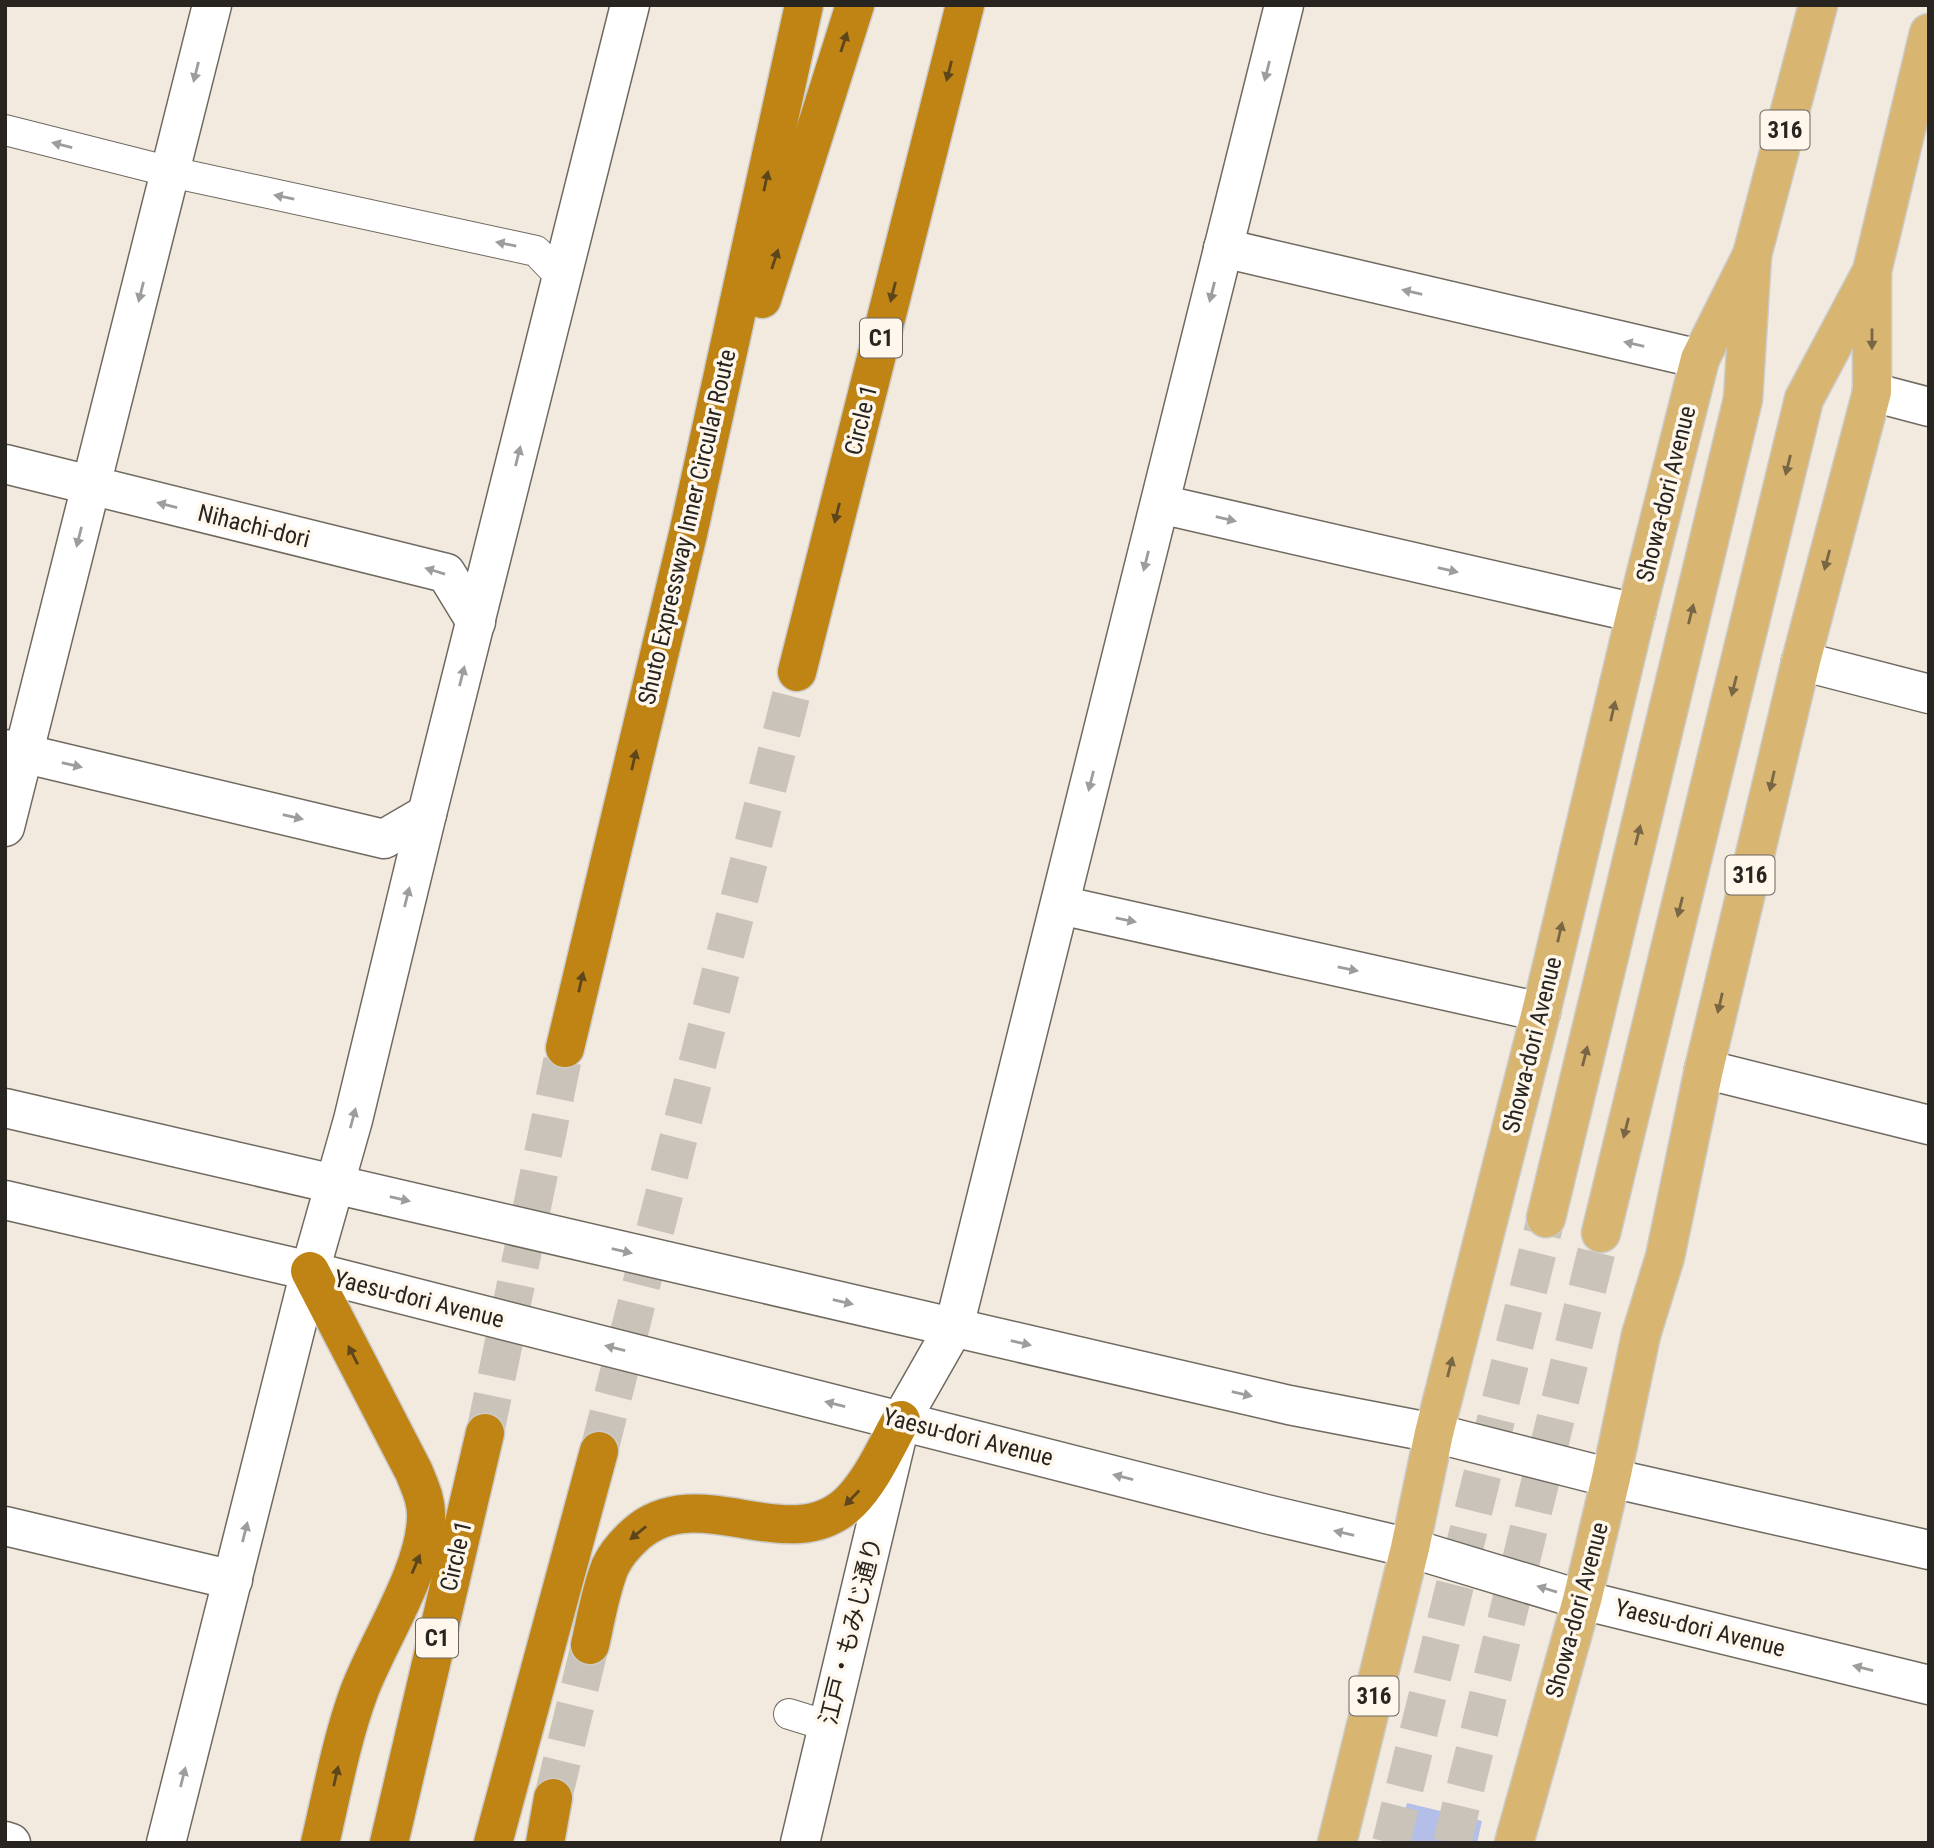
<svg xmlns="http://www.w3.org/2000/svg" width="1934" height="1848" font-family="'Roboto Condensed','Noto Sans JP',sans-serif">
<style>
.green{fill:#b4bfe9}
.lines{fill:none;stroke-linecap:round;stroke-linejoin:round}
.primary-tunnel{stroke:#cac3b9;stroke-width:38;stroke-dasharray:38 19;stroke-linecap:butt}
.motorway-tunnel{stroke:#cac3b9;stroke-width:38;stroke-dasharray:38 19;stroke-linecap:butt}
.service-casing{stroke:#706960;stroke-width:32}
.minor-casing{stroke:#706960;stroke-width:41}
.tertiary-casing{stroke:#706960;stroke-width:41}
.secondary-casing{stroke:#706960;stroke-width:41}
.primary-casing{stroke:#cbcbca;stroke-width:41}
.motorway-casing{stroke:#cbcbca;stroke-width:41}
.service{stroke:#fff;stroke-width:30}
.minor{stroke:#fff;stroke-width:38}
.tertiary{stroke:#fff;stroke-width:38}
.secondary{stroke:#fff;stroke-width:38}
.primary{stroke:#d9b572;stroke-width:38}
.motorway{stroke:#c08414;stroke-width:38}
.oneway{fill:#5d461c}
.oneway2{fill:#9e9d9b}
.oneway3{fill:#786645}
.labels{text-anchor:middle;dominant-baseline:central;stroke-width:7;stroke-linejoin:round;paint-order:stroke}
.shield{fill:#fff7ec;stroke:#68645e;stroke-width:2}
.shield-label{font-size:23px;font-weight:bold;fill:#282521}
.street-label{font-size:24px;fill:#282521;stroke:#fff7ec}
</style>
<rect width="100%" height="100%" fill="#f2eadf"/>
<!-- green -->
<path class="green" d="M1407 1803 1482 1821 1477 1843H1397Z"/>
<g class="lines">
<!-- primary-tunnel -->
<g class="primary-tunnel">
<path d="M1391 1843 1546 1218"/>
<path d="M1452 1843 1601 1233"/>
</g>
<!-- motorway-tunnel -->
<g class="motorway-tunnel">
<path d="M485 1433 565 1048"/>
<path d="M599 1451 797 672"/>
<path d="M553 1798 590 1645"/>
</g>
<defs>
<g id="service">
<path d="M5 130 171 172 536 251 562 278"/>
<path d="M789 1714 828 1726"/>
</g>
<g id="minor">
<path d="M1223 248 1700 359"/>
<path d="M1872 392 1929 407"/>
<path d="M5 464 446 573 476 622"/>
<path d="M1160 504 1636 613"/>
<path d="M1801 661 1929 694"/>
<path d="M5 749 384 839 427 814"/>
<path d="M5 827 212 5"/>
<path d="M1060 905 1541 1012"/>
<path d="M1704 1069 1929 1125"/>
<path d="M5 1526 233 1580"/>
<path d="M5 1841 11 1843"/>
<path d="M166 1843 310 1271 353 1120 427 814 630 5"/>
<path d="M800 1843 901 1420 954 1327 1284 5"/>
</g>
<g id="tertiary">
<path d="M5 1108 1289 1405 1434 1433"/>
<path d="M5 1200 310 1271 1266 1514 1410 1548"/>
</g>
<g id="secondary">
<path d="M1434 1433 1611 1478 1929 1550"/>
<path d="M1410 1548 1582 1600 1929 1685"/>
</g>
<g id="primary">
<path d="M1546 1218 1743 399 1752 255 1818 5"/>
<path d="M1601 1233 1804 399 1870 275"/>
<path d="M1337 1843 1410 1548 1434 1433 1541 1012 1636 613 1700 359 1752 255"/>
<path d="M1514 1843 1582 1600 1611 1478 1641 1335 1665 1257 1704 1069 1801 661 1872 392V271L1929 33"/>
</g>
<g id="motorway">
<path d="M762 299 855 5"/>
<path d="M797 672 965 5"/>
<path d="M565 1048 688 534 804 5"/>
<path d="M310 1271 414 1472C420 1487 427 1501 426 1518 425 1571 378 1641 359 1692 341 1741 332 1793 320 1843"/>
<path d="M590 1645C596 1619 600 1592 610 1567 616 1554 626 1543 636 1534 699 1478 790 1561 850 1502 872 1480 886 1447 901 1420"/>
<path d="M389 1843 485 1433"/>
<path d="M493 1843 599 1451"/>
<path d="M545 1843 553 1798"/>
</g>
</defs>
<!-- service casing -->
<use href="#service" class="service-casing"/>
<!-- minor casing -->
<use href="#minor" class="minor-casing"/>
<!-- tertiary casing -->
<use href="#tertiary" class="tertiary-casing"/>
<!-- secondary casing -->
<use href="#secondary" class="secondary-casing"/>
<!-- primary casing -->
<use href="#primary" class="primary-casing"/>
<!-- motorway casing -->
<use href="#motorway" class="motorway-casing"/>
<!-- service -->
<use href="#service" class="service"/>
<!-- minor -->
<use href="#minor" class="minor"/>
<!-- tertiary -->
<use href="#tertiary" class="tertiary"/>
<!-- secondary -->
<use href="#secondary" class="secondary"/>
<!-- primary -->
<use href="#primary" class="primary"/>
<!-- motorway -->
<use href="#motorway" class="motorway"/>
</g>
<!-- one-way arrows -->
<defs><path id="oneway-solid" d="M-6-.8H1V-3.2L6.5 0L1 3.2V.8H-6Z" transform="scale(1.75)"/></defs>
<g class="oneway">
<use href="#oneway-solid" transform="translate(844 42) rotate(-72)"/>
<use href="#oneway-solid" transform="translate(949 71) rotate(104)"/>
<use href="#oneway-solid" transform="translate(766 181) rotate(-78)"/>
<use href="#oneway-solid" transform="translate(775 259) rotate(-72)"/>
<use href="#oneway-solid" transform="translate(893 292) rotate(104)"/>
<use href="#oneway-solid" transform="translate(837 513) rotate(104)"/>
<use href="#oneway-solid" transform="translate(634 760) rotate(-77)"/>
<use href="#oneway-solid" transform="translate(581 982) rotate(-77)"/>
<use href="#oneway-solid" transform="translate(353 1355) rotate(-117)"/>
<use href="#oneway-solid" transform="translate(852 1498) rotate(134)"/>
<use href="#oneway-solid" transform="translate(638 1533) rotate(141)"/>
<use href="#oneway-solid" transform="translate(416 1564) rotate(-67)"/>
<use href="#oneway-solid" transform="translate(336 1776) rotate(-77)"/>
</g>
<g class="oneway2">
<use href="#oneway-solid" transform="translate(1267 71) rotate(104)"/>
<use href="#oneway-solid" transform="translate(196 72) rotate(104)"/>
<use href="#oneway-solid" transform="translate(62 145) rotate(-166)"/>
<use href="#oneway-solid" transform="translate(284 197) rotate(-168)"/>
<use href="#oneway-solid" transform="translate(506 244) rotate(-168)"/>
<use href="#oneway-solid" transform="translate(141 292) rotate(104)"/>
<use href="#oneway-solid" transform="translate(1212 292) rotate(104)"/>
<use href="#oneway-solid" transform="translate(1412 292) rotate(-167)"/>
<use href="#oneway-solid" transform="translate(1634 344) rotate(-167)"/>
<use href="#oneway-solid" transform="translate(518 456) rotate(-76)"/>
<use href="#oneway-solid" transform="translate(167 505) rotate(-166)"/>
<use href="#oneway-solid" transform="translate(1226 519) rotate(13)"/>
<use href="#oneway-solid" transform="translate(79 537) rotate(104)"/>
<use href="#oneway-solid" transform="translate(1146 561) rotate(104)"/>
<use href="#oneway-solid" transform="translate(1448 570) rotate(13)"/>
<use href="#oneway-solid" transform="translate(435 571) rotate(-163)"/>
<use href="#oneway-solid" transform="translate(462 676) rotate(-76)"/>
<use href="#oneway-solid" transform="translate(72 765) rotate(13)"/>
<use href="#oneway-solid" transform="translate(1091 781) rotate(104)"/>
<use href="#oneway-solid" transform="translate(293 817) rotate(13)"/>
<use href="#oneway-solid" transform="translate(407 897) rotate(-76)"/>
<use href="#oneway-solid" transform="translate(1126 920) rotate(12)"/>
<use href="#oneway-solid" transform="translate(1348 969) rotate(12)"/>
<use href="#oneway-solid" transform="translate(353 1118) rotate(-75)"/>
<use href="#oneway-solid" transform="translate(400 1199) rotate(13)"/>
<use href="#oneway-solid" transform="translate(622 1251) rotate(13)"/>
<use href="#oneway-solid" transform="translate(843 1302) rotate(13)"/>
<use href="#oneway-solid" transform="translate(1021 1343) rotate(13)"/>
<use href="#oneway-solid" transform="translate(615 1348) rotate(-166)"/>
<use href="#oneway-solid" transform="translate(1242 1394) rotate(13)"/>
<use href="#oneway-solid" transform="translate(835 1404) rotate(-166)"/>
<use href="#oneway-solid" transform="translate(1123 1477) rotate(-166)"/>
<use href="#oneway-solid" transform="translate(245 1532) rotate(-76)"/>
<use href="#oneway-solid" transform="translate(1344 1533) rotate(-167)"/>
<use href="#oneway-solid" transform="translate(1547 1589) rotate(-163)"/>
<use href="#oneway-solid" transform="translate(1863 1668) rotate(-166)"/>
<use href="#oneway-solid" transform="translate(183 1777) rotate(-76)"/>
</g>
<g class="oneway3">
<use href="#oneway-solid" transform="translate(1872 339) rotate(90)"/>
<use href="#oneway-solid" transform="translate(1788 465) rotate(104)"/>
<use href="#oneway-solid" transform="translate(1827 560) rotate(105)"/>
<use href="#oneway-solid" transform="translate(1691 614) rotate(-76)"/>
<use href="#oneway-solid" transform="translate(1734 686) rotate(104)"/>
<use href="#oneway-solid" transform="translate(1613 711) rotate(-77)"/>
<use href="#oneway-solid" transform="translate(1772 781) rotate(103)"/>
<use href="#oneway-solid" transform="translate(1638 835) rotate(-76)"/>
<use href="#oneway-solid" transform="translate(1680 907) rotate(104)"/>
<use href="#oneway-solid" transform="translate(1560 932) rotate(-77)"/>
<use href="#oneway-solid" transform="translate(1720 1003) rotate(103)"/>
<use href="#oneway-solid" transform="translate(1585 1056) rotate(-76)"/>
<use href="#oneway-solid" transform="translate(1626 1128) rotate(104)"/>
<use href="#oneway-solid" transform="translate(1450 1367) rotate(-76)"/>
</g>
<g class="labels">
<!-- shield labels -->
<g class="shield">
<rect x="1760.5" y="110.5" width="49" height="39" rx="5"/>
<rect x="860" y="318.5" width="42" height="39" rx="5"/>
<rect x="1725.5" y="855.5" width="49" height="39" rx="5"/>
<rect x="416" y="1618.5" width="42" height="39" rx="5"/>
<rect x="1349.5" y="1676.5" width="49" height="39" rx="5"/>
</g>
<g class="shield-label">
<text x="1785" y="130">316</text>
<text x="881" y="338">C1</text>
<text x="1750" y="875">316</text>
<text x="437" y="1638">C1</text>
<text x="1374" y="1696">316</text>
</g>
<!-- street labels -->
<g class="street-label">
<text transform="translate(861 420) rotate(-76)">Circle 1</text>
<text transform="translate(1666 494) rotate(-76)">Showa-dori Avenue</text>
<text transform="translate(254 526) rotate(14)">Nihachi-dori</text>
<text transform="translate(687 527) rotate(-77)">Shuto Expressway Inner Circular Route</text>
<text transform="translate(1532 1045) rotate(-76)">Showa-dori Avenue</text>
<text transform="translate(419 1299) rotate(14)">Yaesu-dori Avenue</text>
<text transform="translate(968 1437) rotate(14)">Yaesu-dori Avenue</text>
<text transform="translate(456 1556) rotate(-77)">Circle 1</text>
<text transform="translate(1577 1610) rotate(-75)">Showa-dori Avenue</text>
<text transform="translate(1700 1628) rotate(14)">Yaesu-dori Avenue</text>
<text transform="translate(851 1631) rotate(-76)">江戸・もみじ通り</text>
</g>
</g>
<!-- border -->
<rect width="1934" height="1848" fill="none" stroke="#282521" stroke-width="14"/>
</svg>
